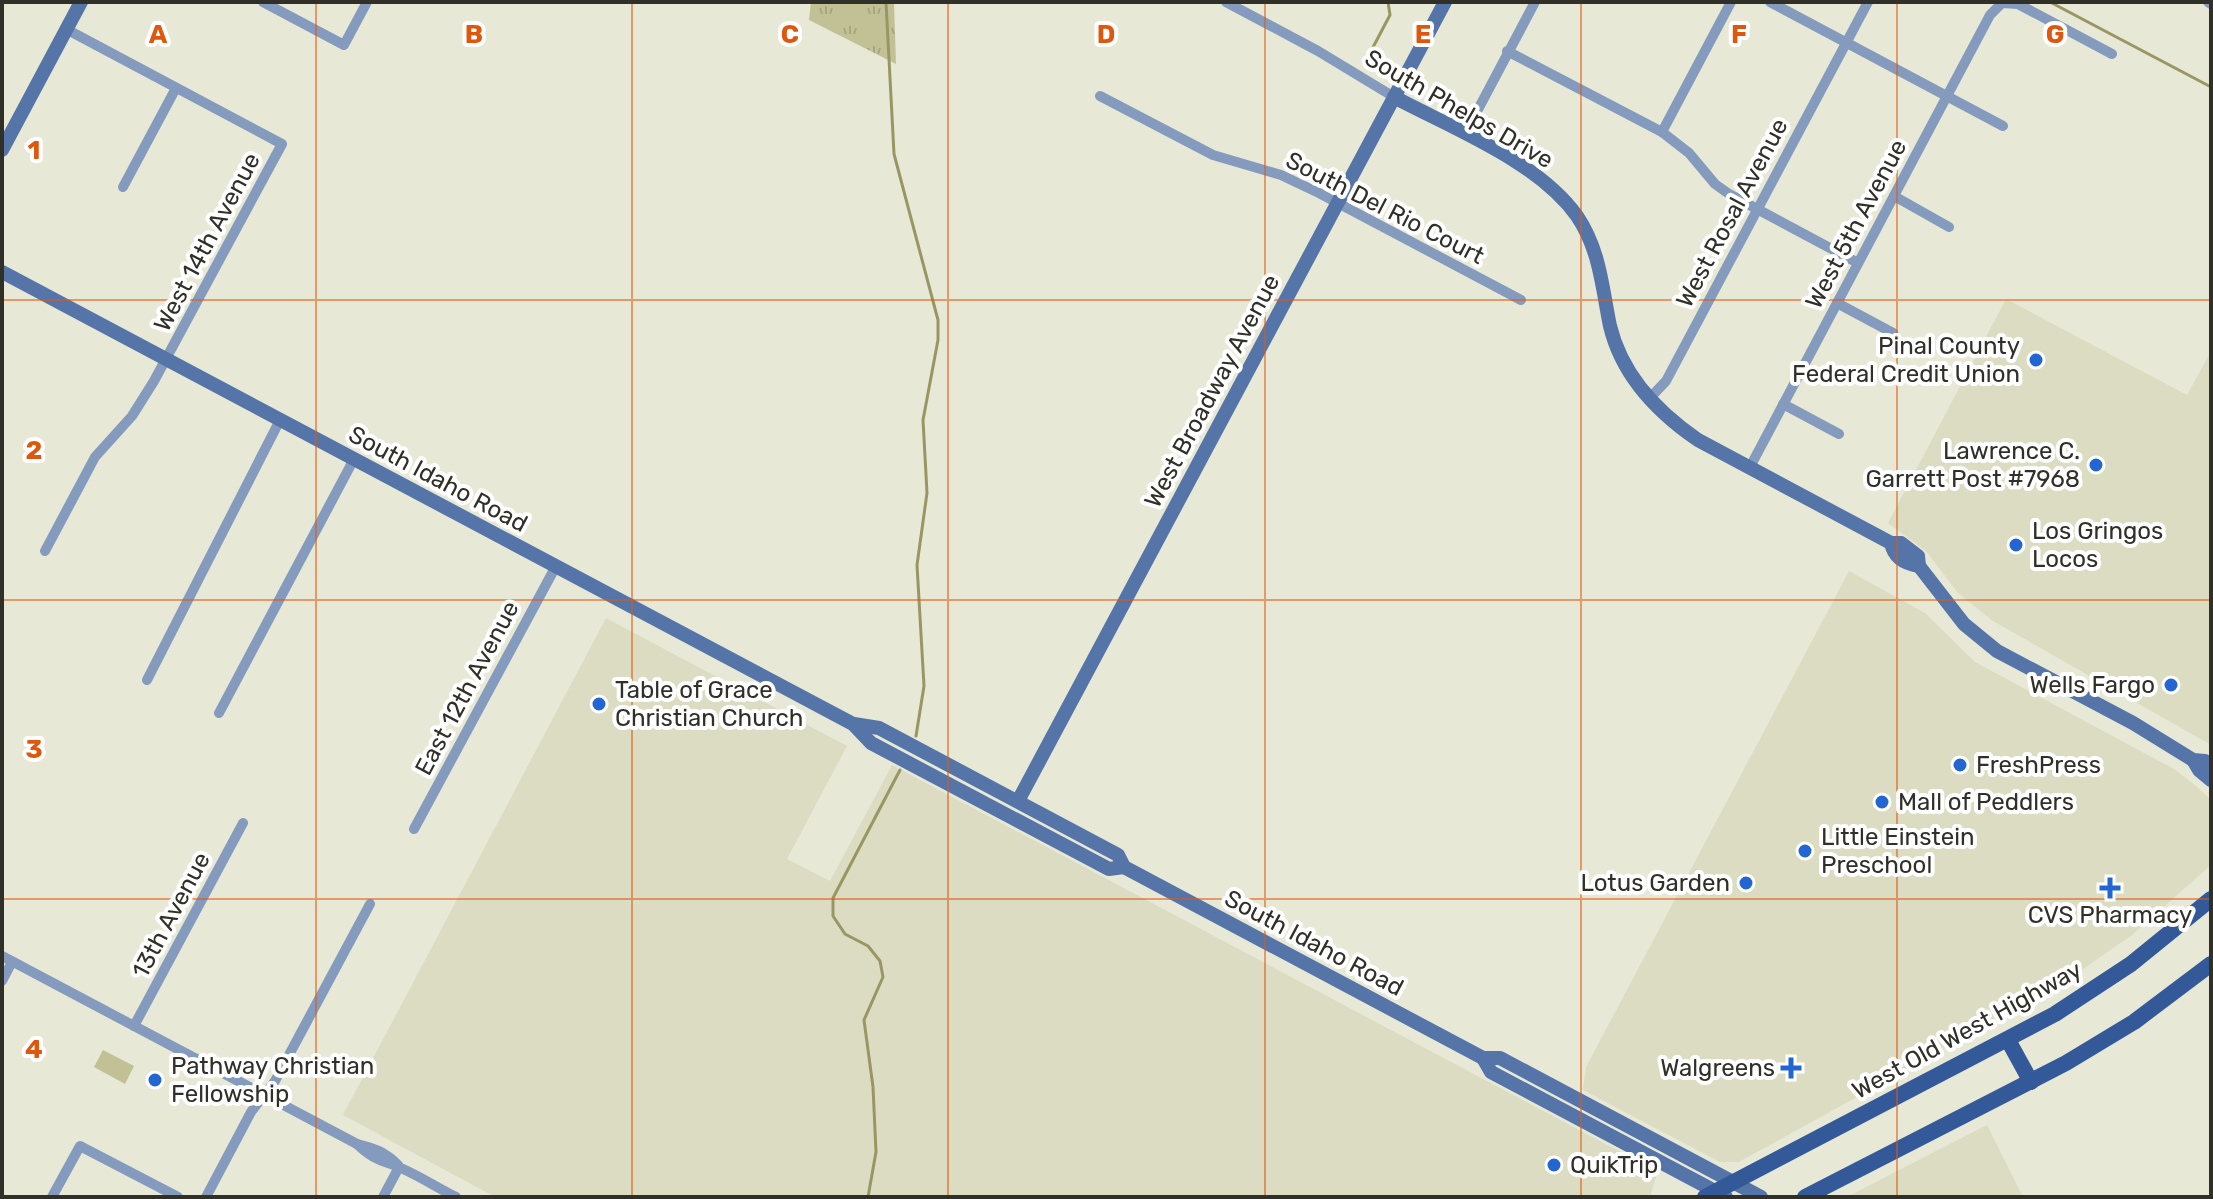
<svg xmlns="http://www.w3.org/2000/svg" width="2213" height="1199" font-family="Rubik,sans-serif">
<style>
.built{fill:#dcdcc3}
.grass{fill:url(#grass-tufts)}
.pitch{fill:#c2c196}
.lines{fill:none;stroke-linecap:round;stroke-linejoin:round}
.stream{stroke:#989764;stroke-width:3}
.street{stroke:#849bbe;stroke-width:10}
.secondary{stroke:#5575a9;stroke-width:14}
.primary{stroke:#335998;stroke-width:16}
.grid{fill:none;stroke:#df570d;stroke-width:2;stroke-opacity:0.55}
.poi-dot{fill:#2366d2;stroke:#fff;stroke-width:3}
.labels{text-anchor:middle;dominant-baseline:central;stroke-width:8;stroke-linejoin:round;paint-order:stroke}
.street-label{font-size:24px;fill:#303029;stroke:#fff}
.poi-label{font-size:24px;fill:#303029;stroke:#fff;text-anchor:start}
.grid-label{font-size:26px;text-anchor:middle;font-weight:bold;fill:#df570d;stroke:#fff;stroke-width:8;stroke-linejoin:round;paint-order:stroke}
</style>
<defs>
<pattern id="grass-tufts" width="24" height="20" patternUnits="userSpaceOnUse" patternTransform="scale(2)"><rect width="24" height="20" fill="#c2c196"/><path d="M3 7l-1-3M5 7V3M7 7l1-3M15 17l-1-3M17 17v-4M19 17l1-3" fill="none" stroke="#a7a681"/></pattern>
</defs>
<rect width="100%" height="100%" fill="#e8e8d7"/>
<!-- built -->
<g class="built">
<path d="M2006 299 2187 395 2211 351V745L1993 621 1958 593 1926 551 1888 523Z"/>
<path d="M1849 571 1925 613 1975 662 2174 769 2195 785 2211 800V865L2132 935 2060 985 1739 1162H1720L1583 1090 1586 1067Z"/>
<path d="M606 618 847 746 787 859 830 881 892 765 1630 1157 1657 1174 1650 1197H495L343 1115Z"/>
<path d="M1987 1125 2023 1197H1847L1897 1171Z"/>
</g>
<!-- grass -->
<path class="grass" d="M811 2H894L896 64 809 20Z"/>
<!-- pitch -->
<path class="pitch" d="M103 1050 134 1066 125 1084 94 1067Z"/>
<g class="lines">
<!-- stream -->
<g class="stream">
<path d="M886 2 894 154 938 320V340L923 420 927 493 917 565 924 686 916 736"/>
<path d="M2050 2 2211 87"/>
<path d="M1370 53 1390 15 1388 2"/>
<path d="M868 1197 876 1152 873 1087 864 1020 883 977 880 961 868 946 845 934 833 916V898L900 770"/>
</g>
<!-- street -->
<g class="street">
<path d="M263 2 344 45 367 2"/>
<path d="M1226 2 1318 51 1394 97"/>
<path d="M1770 2 2003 126"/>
<path d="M2208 2 2211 4"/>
<path d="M1507 51 1662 132 1689 153 1715 184 1729 194 1858 263"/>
<path d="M1100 96 1213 155 1281 175 1319 193 1521 300"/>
<path d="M1662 132 1731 2"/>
<path d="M1465 134 1535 2"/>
<path d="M123 187 176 88"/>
<path d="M1894 196 1949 227"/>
<path d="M1837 303 1893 333"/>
<path d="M1649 399 1666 381 1868 2"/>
<path d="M1783 404 1839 434"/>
<path d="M1750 467 1990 15 2002 3 2018 4 2112 54"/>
<path d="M45 551 95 457 132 416 154 381 282 144 66 29"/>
<path d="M147 680 280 420"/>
<path d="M219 713 354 459"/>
<path d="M414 829 556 566"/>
<path d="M2 956 357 1144C374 1161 383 1160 403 1169 421 1177 438 1188 456 1197"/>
<path d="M2 981 12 962"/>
<path d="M134 1026 243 823"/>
<path d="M357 1144C374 1148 385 1152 398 1165"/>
<path d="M52 1197 80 1146 178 1197"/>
<path d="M206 1197 251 1112 275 1081 370 904"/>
<path d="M383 1197 399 1167"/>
</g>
<!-- secondary -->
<g class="secondary">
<path d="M1394 97C1452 128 1538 161 1577 216 1600 250 1602 287 1610 326 1622 376 1657 412 1698 440L1891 543H1901L1918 556 1919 566 1964 624 1997 651 2133 723 2193 760 2205 761 2211 766"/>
<path d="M2 150 81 2"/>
<path d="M2 272 853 724 871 743 1109 869 1124 867"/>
<path d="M1891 543C1894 558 1905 564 1919 566"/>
<path d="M854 724 879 728 1118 855 1124 867 1483 1058H1500L1761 1197"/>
<path d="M2193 760 2199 770 2211 780"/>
<path d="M1018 801 1445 2"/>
<path d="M1483 1058 1491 1072 1726 1197"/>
</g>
<!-- primary -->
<g class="primary">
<path d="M2008 1040 2031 1082"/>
<path d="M1705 1197 2055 1014 2131 964 2211 899"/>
<path d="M1805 1197 2066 1063 2134 1022 2211 964"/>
</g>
</g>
<!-- grid -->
<path class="grid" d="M316 2V1197M632 2V1197M948 2V1197M1265 2V1197M1581 2V1197M1897 2V1197M2 300H2211M2 600H2211M2 899H2211"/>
<!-- markers -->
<g class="poi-dot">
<circle cx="2036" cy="360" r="8"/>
<circle cx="2096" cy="465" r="8"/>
<circle cx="2016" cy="545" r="8"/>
<circle cx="2171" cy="685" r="8"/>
<circle cx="599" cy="704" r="8"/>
<circle cx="1960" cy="765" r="8"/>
<circle cx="1882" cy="802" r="8"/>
<circle cx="1805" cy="851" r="8"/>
<circle cx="1746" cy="883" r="8"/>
<path d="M2106 876h8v8h8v8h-8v8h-8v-8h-8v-8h8z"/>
<path d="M1787 1056h8v8h8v8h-8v8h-8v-8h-8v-8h8z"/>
<circle cx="155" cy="1080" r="8"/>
<circle cx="1554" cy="1165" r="8"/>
</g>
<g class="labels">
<!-- street labels -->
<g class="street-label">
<text transform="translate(1459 109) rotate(30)">South Phelps Drive</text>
<text transform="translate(1385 208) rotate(27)">South Del Rio Court</text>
<text transform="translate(1732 213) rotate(-62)">West Rosal Avenue</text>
<text transform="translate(1856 224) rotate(-62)">West 5th Avenue</text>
<text transform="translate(207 242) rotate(-62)">West 14th Avenue</text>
<text transform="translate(1212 391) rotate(-62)">West Broadway Avenue</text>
<text transform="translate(438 479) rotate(28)">South Idaho Road</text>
<text transform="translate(467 688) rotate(-62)">East 12th Avenue</text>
<text transform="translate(171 915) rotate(-62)">13th Avenue</text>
<text transform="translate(1314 943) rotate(28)">South Idaho Road</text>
<text transform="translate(1967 1030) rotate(-29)">West Old West Highway</text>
</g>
<!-- poi labels -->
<g class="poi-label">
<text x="2020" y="346" text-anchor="end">Pinal County<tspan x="2020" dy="28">Federal Credit Union</tspan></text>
<text x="2080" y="451" text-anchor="end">Lawrence C.<tspan x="2080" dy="28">Garrett Post #7968</tspan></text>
<text x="2032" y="531">Los Gringos<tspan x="2032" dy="28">Locos</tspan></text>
<text x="2155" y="685" text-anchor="end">Wells Fargo</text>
<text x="615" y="690">Table of Grace<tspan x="615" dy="28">Christian Church</tspan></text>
<text x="1976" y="765">FreshPress</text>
<text x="1898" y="802">Mall of Peddlers</text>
<text x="1821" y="837">Little Einstein<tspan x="1821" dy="28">Preschool</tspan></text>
<text x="1730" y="883" text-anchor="end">Lotus Garden</text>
<text x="2110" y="915" text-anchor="middle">CVS Pharmacy</text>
<text x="171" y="1066">Pathway Christian<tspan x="171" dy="28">Fellowship</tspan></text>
<text x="1775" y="1068" text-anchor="end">Walgreens</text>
<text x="1570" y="1165">QuikTrip</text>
</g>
</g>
<g class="grid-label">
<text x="158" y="43">A</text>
<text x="474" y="43">B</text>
<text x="790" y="43">C</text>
<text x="1106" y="43">D</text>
<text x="1423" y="43">E</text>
<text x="1739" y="43">F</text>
<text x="2055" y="43">G</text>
<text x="34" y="159">1</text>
<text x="34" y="459">2</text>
<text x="34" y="758">3</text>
<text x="34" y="1058">4</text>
</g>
<!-- border -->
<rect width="2213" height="1199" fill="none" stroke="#303029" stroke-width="8"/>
</svg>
